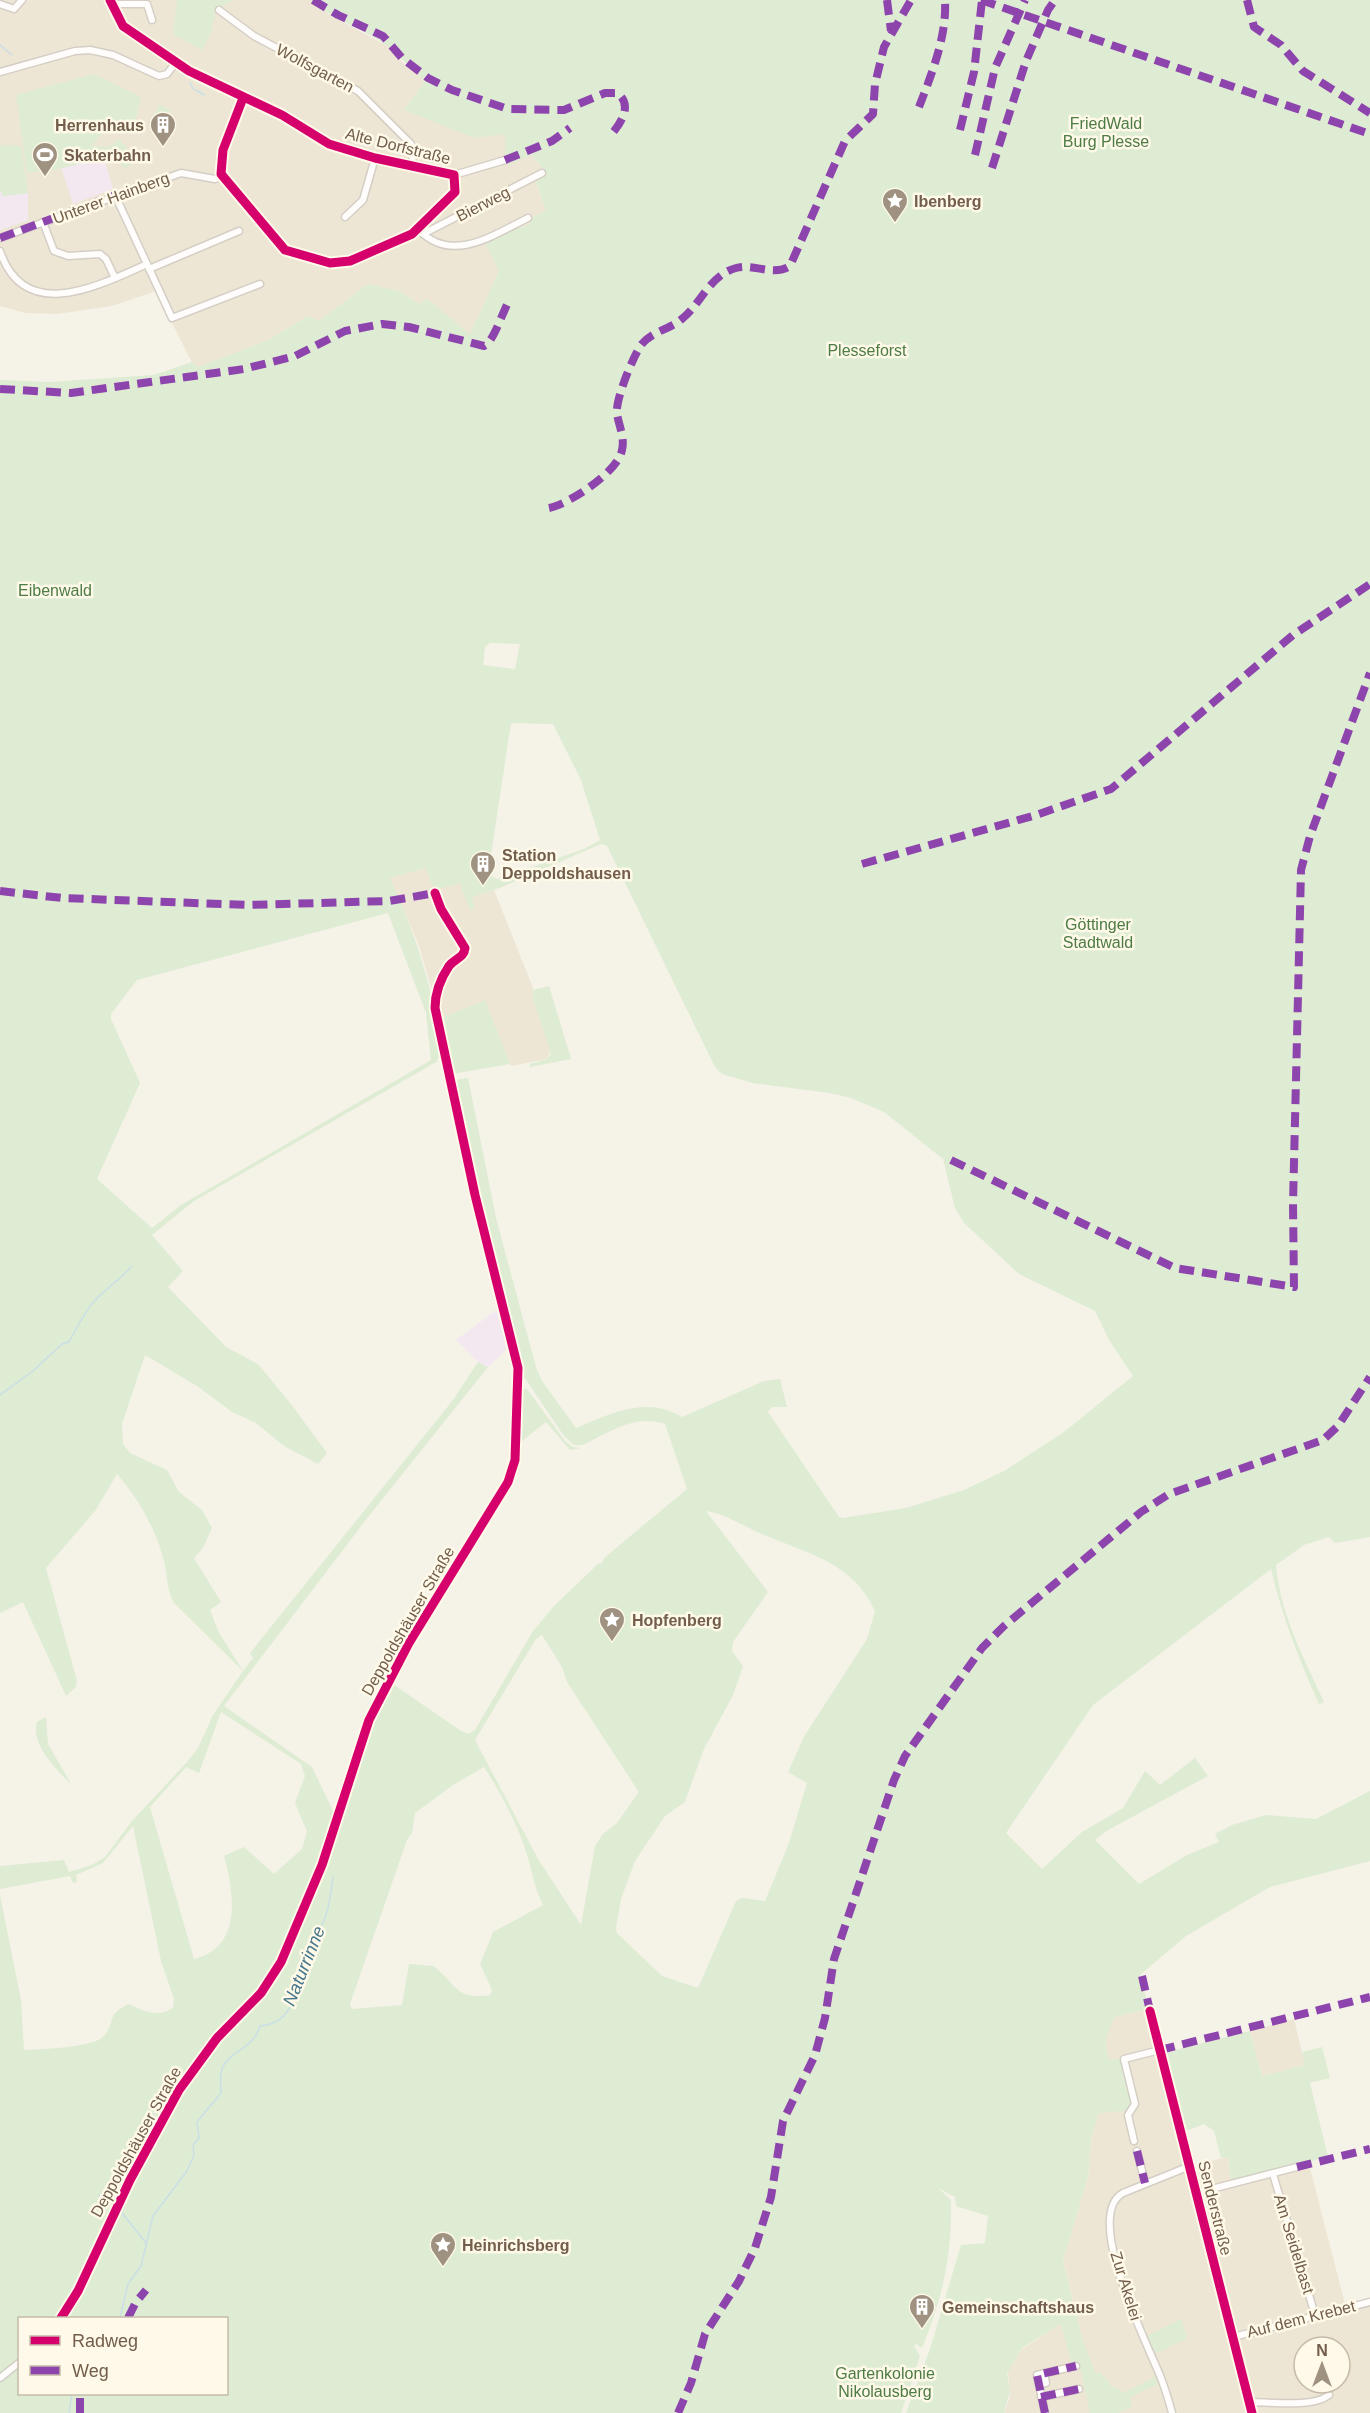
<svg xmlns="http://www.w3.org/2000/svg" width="1370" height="2413" font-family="Helvetica,sans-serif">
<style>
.residential{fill:#eee6d5;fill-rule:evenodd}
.education{fill:#f3e8f0}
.green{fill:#deecd3;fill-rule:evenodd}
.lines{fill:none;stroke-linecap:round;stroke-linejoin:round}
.stream{stroke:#cadfe5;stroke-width:1.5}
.minor-casing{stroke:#d4cec5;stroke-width:9}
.minor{stroke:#fefdfc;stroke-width:6}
.quiet{stroke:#8e44ad;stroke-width:8;stroke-dasharray:15 8;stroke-linecap:butt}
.cycleway-casing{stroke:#fef9e8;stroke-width:13}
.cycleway{stroke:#d6006c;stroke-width:9}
.labels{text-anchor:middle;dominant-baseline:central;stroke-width:5;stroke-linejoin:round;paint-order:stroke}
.street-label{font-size:16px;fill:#725e4a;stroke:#fef9e8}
.park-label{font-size:16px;fill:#4e7c45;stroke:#fef9e8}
.poi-label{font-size:16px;font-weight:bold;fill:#725e4a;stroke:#fef9e8;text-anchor:start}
.water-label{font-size:18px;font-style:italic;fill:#48778b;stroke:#fef9e8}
</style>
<rect width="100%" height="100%" fill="#f5f2e8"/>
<!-- residential -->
<g class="residential">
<path d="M0 0H216L222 5 233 0H310L330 15 389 47 401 61 425 81 404 110 505 134V157L531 155 547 173 535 180 546 210 530 219 532 223 523 227 499 271 470 335 427 299 419 304 399 291 368 284 319 321 308 316 268 340 198 367 193 365 156 291 112 306 57 314 25 313 0 306Z"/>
<path d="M426 868 434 889 463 882 471 897 494 890 533 988V998L551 1050 547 1059 511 1066 484 1001 440 1019 419 946 390 878Z"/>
<path d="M1152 2008 1195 2172 1203 2165 1204 2168 1211 2166 1210 2161 1228 2157 1231 2181 1297 2165 1298 2170 1310 2168 1345 2304 1370 2299V2413H1004L1010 2397 1008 2370 1022 2349 1061 2324 1082 2338 1063 2260 1088 2177 1091 2139 1099 2112 1124 2111 1122 2058 1109 2060 1104 2046 1105 2035 1115 2017ZM1304 2347H1340V2383H1304Z"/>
<path d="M1294 2019 1305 2065 1262 2076 1250 2031Z"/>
</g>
<!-- education -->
<g class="education">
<path d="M104 158 113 189 73 204 61 167Z"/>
<path d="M2 189 4 196 28 193V220L0 230V190Z"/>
<path d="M499 1308 511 1345 488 1367 481 1364 456 1340Z"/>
</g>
<!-- green -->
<g class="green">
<path d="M177 0H233L214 11 215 18 211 25 213 29 202 50 173 34Z"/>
<path d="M310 0H1370V1537L1335 1543 1329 1537 1304 1545 1276 1565C1280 1614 1304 1658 1324 1702L1319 1704C1298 1657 1283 1619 1271 1569L1093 1705 1006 1833 1042 1869 1082 1832 1123 1808 1145 1771 1160 1785 1195 1758 1208 1776 1108 1830 1095 1840 1139 1884 1187 1855 1219 1842 1215 1834 1232 1825 1266 1815 1316 1819 1370 1791V1861L1270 1887 1186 1936 1140 1975 1149 2009 1115 2017C1106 2034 1103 2041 1109 2060L1122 2058 1133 2103 1124 2111 1099 2113 1091 2139 1088 2177 1063 2261 1082 2338 1096 2374 1101 2373 1114 2389V2386L1123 2393 1153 2378 1154 2375 1158 2384 1130 2397 1132 2407 1118 2413H1090L1080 2367 1079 2364 1072 2366 1061 2324 1022 2348 1007 2373 1010 2391 1004 2413H906L930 2349 961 2245 985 2243 988 2216 956 2206 955 2197 938 2188 951 2200C952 2256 943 2296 922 2348L916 2344 914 2346 920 2356 901 2413H0V1895L21 2000 24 2050C40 2049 94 2048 104 2036 115 2023 107 2013 129 2004 144 2011 157 2018 173 2008L174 1999 161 1961 133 1826 103 1863 76 1875 77 1882 73 1883 70 1876 0 1889V1866L64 1860 69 1872 92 1865 105 1857 132 1821 187 1762 198 1748 213 1715 243 1671 174 1603C166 1589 168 1576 164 1561 156 1529 138 1498 117 1474L95 1511 46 1568 77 1681 76 1687 66 1696 23 1602 0 1613V380L49 382 154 375 192 362 198 367 268 340 308 316 319 321 368 284 399 291 419 304 427 299 470 334 499 271 485 242 517 226 523 227 531 223 530 219 546 210 535 180 547 173 531 155 508 165 505 157V134L474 138 404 110 425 81C411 70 400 55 387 46 363 28 333 20 310 0ZM490 643 520 644 515 669 483 665 485 647ZM511 723 553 724 581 780 600 840 584 849 497 879 488 875ZM601 844 607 846 715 1067 722 1074 753 1083 830 1093 851 1098 884 1112 943 1159 955 1208 964 1223 1019 1274 1095 1311 1109 1340 1133 1376 1064 1432 1004 1471 964 1490 906 1508 843 1518 839 1517 768 1412 772 1407H787L780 1379 764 1381 682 1417C646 1395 610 1414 576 1428L542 1381 536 1367 496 1218 468 1078 453 1080 499 1289 520 1371 564 1436 574 1445H583C610 1432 635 1414 665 1424L687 1489 604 1558 601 1564 599 1563 553 1607 533 1631 475 1730 469 1734 461 1731 393 1684 445 1589 511 1489 520 1467 522 1441 546 1422 570 1450 581 1448 573 1447 565 1441 527 1389H522L513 1459 506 1483 385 1684 335 1815 312 1767 224 1706 365 1521 488 1367 478 1362 453 1400 250 1653 253 1658 243 1671 218 1631 210 1610 221 1602 194 1558 203 1548 212 1528 202 1510 179 1492 167 1470 130 1453 123 1444 122 1424 145 1355 197 1386 232 1412 256 1423 284 1446 318 1464 327 1453 291 1404 258 1364 226 1347 168 1287 183 1271 152 1235 194 1201 438 1061 436 1060 443 1055C433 991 418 939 390 878L426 868 434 890 462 883 461 887 470 910 475 908 472 897C516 884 558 862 601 844ZM388 913 426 1013 431 1060 181 1205 152 1228 97 1179 140 1083 111 1019V1014L137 980ZM706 1511C726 1514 743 1526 762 1534 806 1553 853 1562 875 1611L867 1639 805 1735 788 1772 807 1783 789 1843 765 1901 742 1898 736 1901 698 1988 662 1976 617 1933 616 1928 621 1899 635 1861 665 1816 685 1802 703 1751 733 1695 743 1666 732 1651 733 1642 768 1592ZM542 1635 562 1667 567 1682 637 1789 638 1793 617 1823 603 1834 595 1846 581 1925 538 1859 475 1740 536 1639ZM221 1712 301 1764 305 1776 295 1803 307 1831 302 1849 274 1874 244 1847 224 1856C234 1893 243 1947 194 1959L150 1807 186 1767 199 1773ZM484 1767C501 1793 516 1822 526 1851 532 1870 534 1887 543 1905L493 1932 480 1964 492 1990 490 1995C454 2001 455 1981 433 1966L409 1964 402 2005 352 2009 350 2004 407 1840 412 1833 415 1813 453 1785ZM20 2318H226V2394H20Z"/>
<path d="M94 74 141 97 133 131 111 123 91 146 109 147 119 139 137 160 125 169 115 156 53 170 27 173 16 95Z"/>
<path d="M159 104 170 110 161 128 151 124Z"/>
<path d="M0 145 21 146 28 193 3 196 0 190Z"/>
<path d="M549 986 571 1059 530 1067V1064L547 1059 551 1054 533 998V990Z"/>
<path d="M485 1000 510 1064 452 1074 440 1019Z"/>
<path d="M46 1717 48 1744 71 1784C57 1770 30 1744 37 1722Z"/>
<path d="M1250 2031 1262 2076 1305 2065 1302 2052 1322 2047 1330 2078 1310 2083 1328 2157 1231 2181 1228 2157 1221 2158 1214 2131 1204 2124 1184 2132 1165 2055 1167 2052Z"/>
<path d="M1181 2319 1187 2338 1155 2354 1147 2336Z"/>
</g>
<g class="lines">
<!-- stream -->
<g class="stream">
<path d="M0 45 12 55"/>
<path d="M190 83 194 90"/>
<path d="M196 90 204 95"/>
<path d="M455 1114 470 1186"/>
<path d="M476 1211 491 1273"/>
<path d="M0 1395 33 1371 62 1344 69 1342C76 1329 86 1309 97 1298 109 1287 121 1278 132 1266"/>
<path d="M417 1624 454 1565"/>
<path d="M372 1708 375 1701"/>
<path d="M336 1810 365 1724"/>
<path d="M99 2195 114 2205"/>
<path d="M119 2209 146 2243"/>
<path d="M120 2318 128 2284 141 2266 153 2216 187 2171 194 2155 193 2145 199 2138 197 2122 221 2093C221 2085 219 2078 222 2069 228 2051 253 2050 260 2026 296 2024 299 1982 306 1954 310 1941 320 1932 325 1918 330 1905 331 1890 333 1877"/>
<path d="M69 2413 72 2394"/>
</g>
<defs>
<g id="minor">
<path d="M110 0 123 26 189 71 282 115 329 144 375 158 454 175 455 192 412 234 350 261 330 263 285 250 221 174 223 150 243 98"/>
<path d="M0 4 14 9 22 0"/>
<path d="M113 4H147L152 20"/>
<path d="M219 10 254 36 358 91 411 144 414 151 411 167"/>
<path d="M0 72 75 51 90 50 113 55 159 76 167 74 176 62"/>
<path d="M454 175 505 160"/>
<path d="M115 195 172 318 260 284"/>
<path d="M345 217 363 200 375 158"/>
<path d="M43 222 54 251 68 256 100 254 106 259 115 278"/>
<path d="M420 231C453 264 495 234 528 218"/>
<path d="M423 234 542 173"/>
<path d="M0 238 181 173 215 179 223 177"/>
<path d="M0 251C24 324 98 286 147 264"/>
<path d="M149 269 239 231"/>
<path d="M1150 2011 1252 2413"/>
<path d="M1134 2141 1128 2115 1135 2104 1124 2059 1160 2050"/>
<path d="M1137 2151 1145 2183"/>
<path d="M1273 2174 1315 2315"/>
<path d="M1196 2193 1297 2167"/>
<path d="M61 2318 78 2291 130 2180 179 2090 217 2038 261 1993 281 1962 322 1865 369 1720 409 1643 508 1482 515 1460 518 1368 475 1195 435 1008C435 993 441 978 449 966 455 958 464 958 465 948L441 909 435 893"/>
<path d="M1233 2337 1370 2302"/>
<path d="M0 2378 20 2362"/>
<path d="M1039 2384 1046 2383 1044 2373"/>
<path d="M1041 2397 1079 2389"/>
<path d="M1249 2402C1270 2402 1313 2408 1329 2395"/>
<path d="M1045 2413 1037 2375 1076 2366"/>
<path d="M1172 2413C1169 2401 1165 2389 1161 2378 1148 2345 1082 2216 1123 2193L1190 2166"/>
</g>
</defs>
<!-- minor casing -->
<use href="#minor" class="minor-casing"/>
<!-- minor -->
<use href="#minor" class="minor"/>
<!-- quiet -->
<g class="quiet">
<path d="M313 0 338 15 383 36 402 58 428 78 452 90 508 109 564 110 605 93H617C634 105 620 125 609 137"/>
<path d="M887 0 891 31"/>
<path d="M981 0 1370 134"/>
<path d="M1247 0 1254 27 1281 45 1303 71 1370 113"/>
<path d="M919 107C932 73 947 36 945 0"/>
<path d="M960 130 974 72 982 0"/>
<path d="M975 155 995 68 1025 0"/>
<path d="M505 160 552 141 570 128"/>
<path d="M992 168 1026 61 1048 10 1055 0"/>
<path d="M0 238 115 195"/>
<path d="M0 389 71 393 244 369 295 356 345 331 382 324 409 327 484 346C494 342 503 310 510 299"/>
<path d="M549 508C569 504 618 472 622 450 625 438 619 426 617 414 615 400 633 357 641 345 652 331 671 329 683 318 702 302 710 275 736 268 754 263 773 277 790 266L845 141 873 114 875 84 884 47 911 0"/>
<path d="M862 864 1033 816 1111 789 1293 635 1370 584"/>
<path d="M0 891 62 898 248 905 389 901 435 893"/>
<path d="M951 1160 1175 1268 1294 1287 1293 1204 1301 870 1310 836 1370 673"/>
<path d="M1142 1976 1150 2011"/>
<path d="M1160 2050 1370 1997"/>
<path d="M1137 2151 1145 2183"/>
<path d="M1297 2167 1370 2149"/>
<path d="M128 2318 136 2302 146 2290"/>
<path d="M1041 2397 1079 2389"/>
<path d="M80 2413V2394"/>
<path d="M678 2413 691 2383 705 2334 739 2281 755 2248 771 2197 783 2121 815 2055 825 2018 834 1959 894 1780 905 1756 982 1648 1004 1626 1141 1512 1169 1494 1323 1440 1338 1426 1370 1377"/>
<path d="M1045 2413 1037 2375 1076 2366"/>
</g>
<defs>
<g id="cycleway">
<path d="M110 0 123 26 189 71 282 115 329 144 375 158 454 175 455 192 412 234 350 261 330 263 285 250 221 174 223 150 243 98"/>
<path d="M1150 2011 1252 2413"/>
<path d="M61 2318 78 2291 130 2180 179 2090 217 2038 261 1993 281 1962 322 1865 369 1720 409 1643 508 1482 515 1460 518 1368 475 1195 435 1008C435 993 441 978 449 966 455 958 464 958 465 948L441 909 435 893"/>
</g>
</defs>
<!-- cycleway casing -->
<use href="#cycleway" class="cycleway-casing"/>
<!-- cycleway -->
<use href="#cycleway" class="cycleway"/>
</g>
<!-- icons -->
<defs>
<symbol id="building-pin" viewBox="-11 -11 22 30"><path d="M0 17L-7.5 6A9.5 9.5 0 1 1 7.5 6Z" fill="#a09281" stroke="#fef9e8"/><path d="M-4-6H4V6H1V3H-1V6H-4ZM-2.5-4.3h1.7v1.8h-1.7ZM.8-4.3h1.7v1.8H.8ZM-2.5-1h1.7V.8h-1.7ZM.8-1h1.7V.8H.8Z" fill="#fff"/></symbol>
<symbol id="stadium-pin" viewBox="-11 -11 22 30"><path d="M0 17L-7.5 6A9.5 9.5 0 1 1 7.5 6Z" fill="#a09281" stroke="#fef9e8"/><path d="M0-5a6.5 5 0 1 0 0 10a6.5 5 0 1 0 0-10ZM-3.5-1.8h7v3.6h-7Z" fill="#fff"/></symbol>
<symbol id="sight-pin" viewBox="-11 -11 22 30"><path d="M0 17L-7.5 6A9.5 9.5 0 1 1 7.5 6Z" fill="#a09281" stroke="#fef9e8"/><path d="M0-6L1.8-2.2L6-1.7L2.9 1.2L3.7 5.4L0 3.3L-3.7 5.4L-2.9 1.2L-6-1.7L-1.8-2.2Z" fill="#fff"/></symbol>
</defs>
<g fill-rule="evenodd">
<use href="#building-pin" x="148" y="110" width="30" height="40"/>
<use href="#stadium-pin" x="30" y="140" width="30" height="40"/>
<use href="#sight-pin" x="880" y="186" width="30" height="40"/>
<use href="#building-pin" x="468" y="849" width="30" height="40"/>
<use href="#sight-pin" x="597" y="1605" width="30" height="40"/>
<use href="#sight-pin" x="428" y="2230" width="30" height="40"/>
<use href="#building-pin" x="907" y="2292" width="30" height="40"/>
</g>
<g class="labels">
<!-- street labels -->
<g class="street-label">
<text transform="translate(315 68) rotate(28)">Wolfsgarten</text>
<text transform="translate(398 146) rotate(14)">Alte Dorfstraße</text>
<text transform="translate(111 198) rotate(-20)">Unterer Hainberg</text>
<text transform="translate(483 204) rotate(-27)">Bierweg</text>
<text transform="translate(408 1621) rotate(-60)">Deppoldshäuser Straße</text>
<text transform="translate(136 2142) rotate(-61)">Deppoldshäuser Straße</text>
<text transform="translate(1215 2208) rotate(76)">Senderstraße</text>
<text transform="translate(1294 2244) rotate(73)">Am Seidelbast</text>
<text transform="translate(1126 2286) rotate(73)">Zur Akelei</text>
<text transform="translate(1301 2319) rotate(-14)">Auf dem Krebet</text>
</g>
<!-- park labels -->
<g class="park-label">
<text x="1106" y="123">FriedWald<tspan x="1106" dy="18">Burg Plesse</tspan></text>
<text x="867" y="350">Plesseforst</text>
<text x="55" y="590">Eibenwald</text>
<text x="1098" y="924">Göttinger<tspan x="1098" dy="18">Stadtwald</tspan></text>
<text x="885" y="2373">Gartenkolonie<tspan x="885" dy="18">Nikolausberg</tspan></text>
</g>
<!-- poi labels -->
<g class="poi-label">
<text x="144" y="125" text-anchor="end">Herrenhaus</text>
<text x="64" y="155">Skaterbahn</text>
<text x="914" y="201">Ibenberg</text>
<text x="502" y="855">Station<tspan x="502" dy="18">Deppoldshausen</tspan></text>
<text x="632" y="1620">Hopfenberg</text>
<text x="462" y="2245">Heinrichsberg</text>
<text x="942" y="2307">Gemeinschaftshaus</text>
</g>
<!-- water labels -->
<g class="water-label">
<text transform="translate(304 1966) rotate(-68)">Naturrinne</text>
</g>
</g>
<!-- legend -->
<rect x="18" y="2317" width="210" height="78" fill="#fef9e8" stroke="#c6bba9" stroke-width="1.5"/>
<rect x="30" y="2336" width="30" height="9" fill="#d6006c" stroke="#c6bba9" stroke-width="1.5"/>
<text x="72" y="2347" font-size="18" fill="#725e4a">Radweg</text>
<rect x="30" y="2366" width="30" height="9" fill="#8e44ad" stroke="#c6bba9" stroke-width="1.5"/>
<text x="72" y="2377" font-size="18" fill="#725e4a">Weg</text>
<!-- north arrow -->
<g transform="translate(1322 2365)"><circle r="28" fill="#fef9e8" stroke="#c6bba9" stroke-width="1.5"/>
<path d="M0-4.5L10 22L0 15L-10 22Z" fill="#a09281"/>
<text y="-9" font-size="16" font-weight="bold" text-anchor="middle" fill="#725e4a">N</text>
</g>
</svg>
